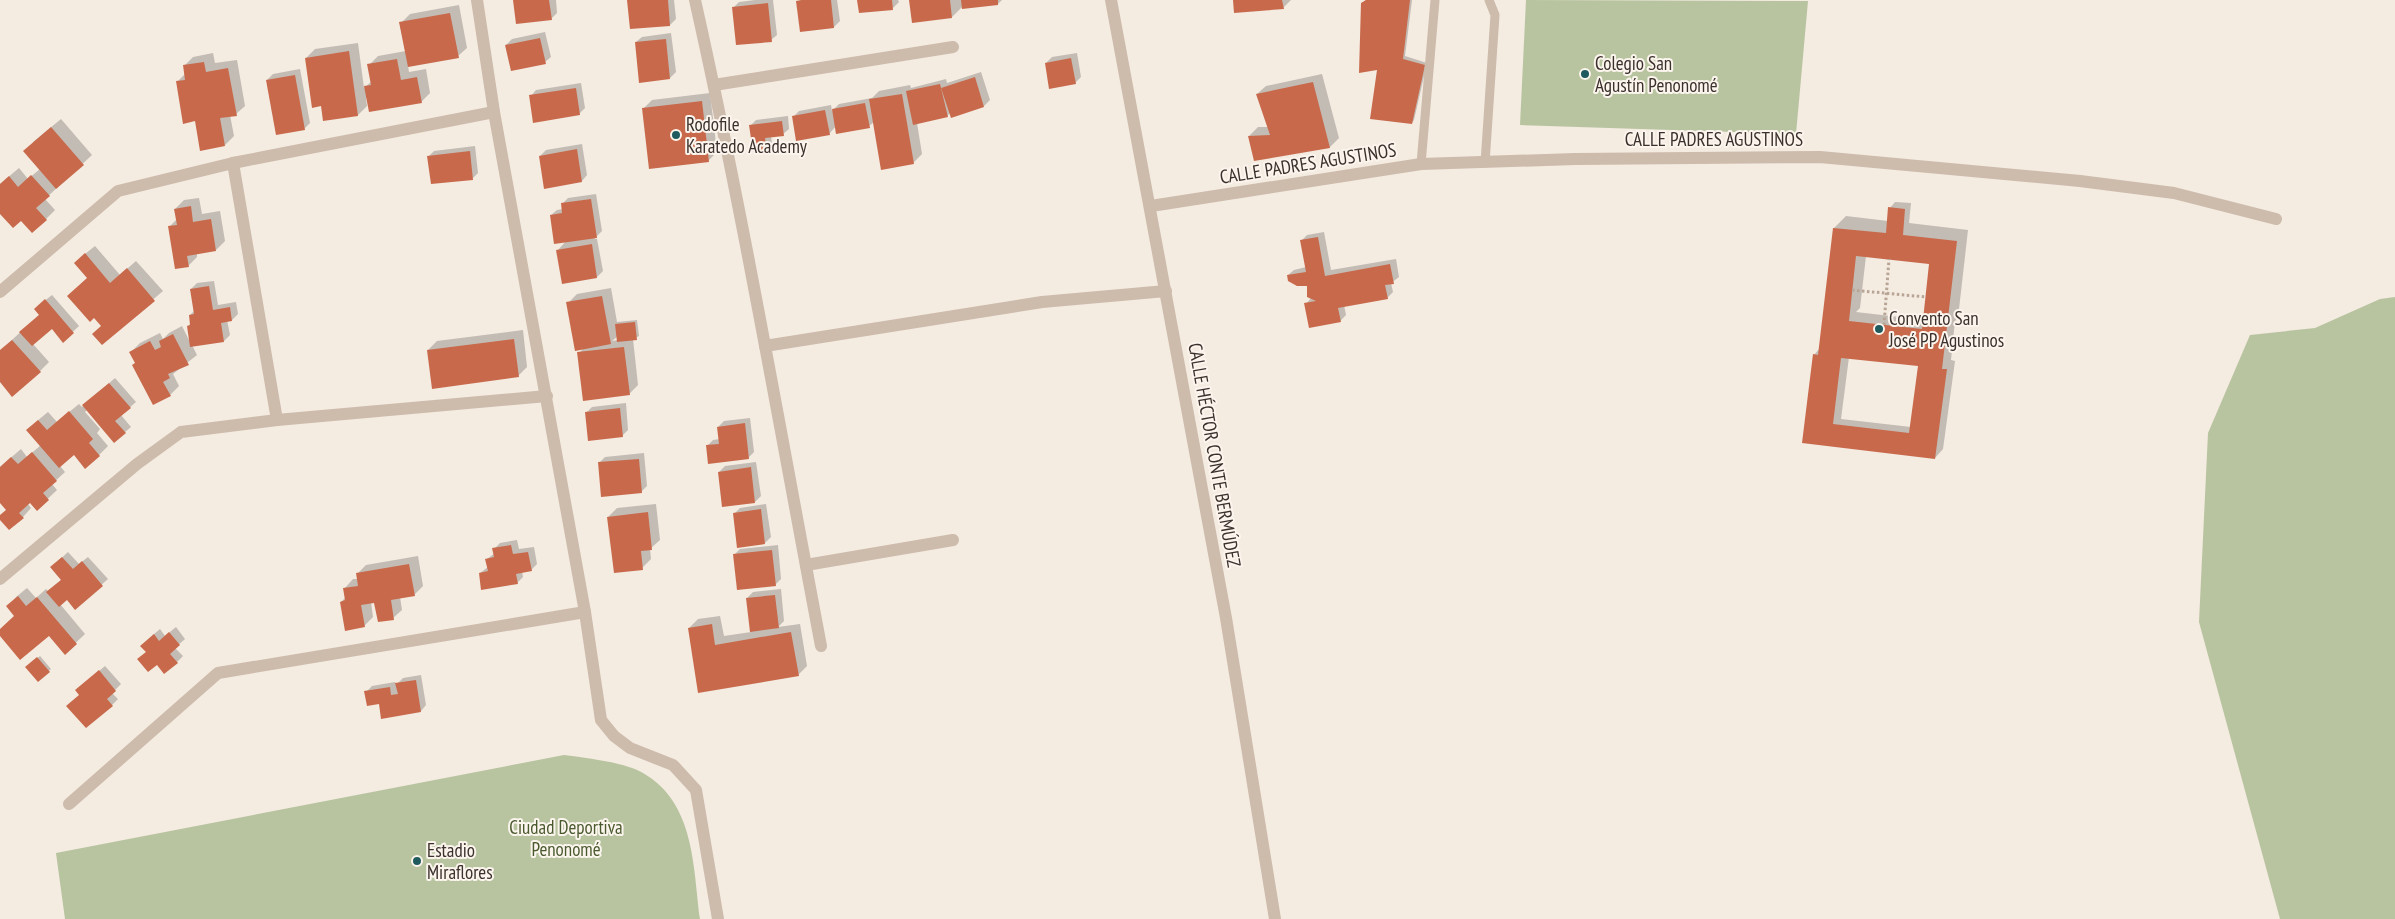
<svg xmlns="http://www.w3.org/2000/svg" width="2395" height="919" font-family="'PT Sans Narrow',sans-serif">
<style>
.green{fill:#b8c4a0}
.shadow{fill:#0003;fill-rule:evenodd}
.building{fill:#c8694b;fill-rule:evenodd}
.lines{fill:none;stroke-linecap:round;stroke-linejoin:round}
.path{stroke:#b9a596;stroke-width:3;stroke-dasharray:2.5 2.5;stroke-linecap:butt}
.service{stroke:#cdbbac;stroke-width:9}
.minor{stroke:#cdbbac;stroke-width:12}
.tertiary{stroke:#cdbbac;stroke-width:12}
.poi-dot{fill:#1f5a5e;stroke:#fbf5ee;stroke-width:2}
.labels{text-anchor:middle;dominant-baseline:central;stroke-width:4;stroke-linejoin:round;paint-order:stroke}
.poi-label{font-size:19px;fill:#3b302b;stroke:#fbf5ee;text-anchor:start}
.street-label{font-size:19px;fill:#3b302b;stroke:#fbf5ee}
.park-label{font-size:19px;fill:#4a5a2e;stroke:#fbf5ee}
</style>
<rect width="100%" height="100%" fill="#f4ebe1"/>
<!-- green -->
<g class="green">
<path d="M1526 0 1808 1 1796 134 1520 125Z"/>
<path d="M2395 297V919H2280L2199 622 2208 433 2250 335 2315 328 2380 299Z"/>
<path d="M564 755C586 758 624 762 643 773 695 803 693 866 700 919H65L56 853Z"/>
</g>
<!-- shadow -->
<g class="shadow">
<path d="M514 0H556L557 13 552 18Z"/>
<path d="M628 0H674L676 19 670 25 631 28Z"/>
<path d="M755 0H773L777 35 771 40 733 8 739 2Z"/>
<path d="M799 0H837L840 21 834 27Z"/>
<path d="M859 0H898L899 2 893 8Z"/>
<path d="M910 0H1002L998 4 963 6 952 17Z"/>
<path d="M1234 0H1291L1283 8Z"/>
<path d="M1366 0H1412L1405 56 1427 63 1414 120 1412 123 1379 68 1362 4Z"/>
<path d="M459 5 467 48 458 56 408 66 409 72 426 69 430 93 421 102 366 98 367 106 358 115 322 105 306 58 315 49 358 43 364 88 372 81 369 65 378 56 406 51 401 23 410 14Z"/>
<path d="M545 32 551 57 545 62 506 45 512 39Z"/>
<path d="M671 33 676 72 670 78 636 42 642 37Z"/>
<path d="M213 53 215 63 237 60 245 106 236 114 230 115 234 136 225 145 196 120 177 82 185 74 184 66 193 57Z"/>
<path d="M1077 53 1081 77 1075 83 1046 63 1052 57Z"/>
<path d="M300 69 310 123 304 129 267 80 273 74Z"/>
<path d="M981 72 990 100 984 106 952 116 950 113 947 116 917 123 922 154 913 163 874 122 869 126H836L829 134 793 117 799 111 831 105 832 111 839 104 872 98 879 91 910 85 911 88 946 79 947 83Z"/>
<path d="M1322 74 1339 138 1330 147 1255 159 1249 136 1258 127H1269L1257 94 1266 86Z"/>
<path d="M581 83 585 108 579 114 531 96 536 90Z"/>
<path d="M710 93 717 152 708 161 643 109 652 100Z"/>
<path d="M788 116 789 129 783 134 771 136 772 143 766 149 751 125 756 120Z"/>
<path d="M61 119 92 155 45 199 55 210 46 219H21L0 212V184L19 168 28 179 40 169 33 142Z"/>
<path d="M582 144 587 175 582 181 540 156 546 150Z"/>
<path d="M475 146 478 173 472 179 429 156 434 151Z"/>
<path d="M596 194 602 231 594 239H597L603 271 597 277 558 250 566 241 551 215 557 210 563 209 562 204 568 198Z"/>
<path d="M199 198 202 214 220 211 225 241 216 250 197 253V257L188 266 170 226 177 219 175 209 184 200Z"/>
<path d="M1895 202 1911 203 1909 223 1968 230 1958 318 1955 321 1951 360 1955 361 1943 449 1935 458 1803 442 1814 355 1820 348 1834 228 1846 216 1888 221 1890 208ZM1866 256 1931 263 1925 320 1856 312 1860 308ZM1849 357 1919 364 1911 427 1841 419Z"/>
<path d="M1324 232 1331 270 1396 259 1399 277 1391 283 1393 292 1387 298 1344 305 1346 315 1340 321 1306 304 1311 298 1308 285 1288 275 1294 270 1306 267 1301 241 1307 235Z"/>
<path d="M95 246 120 275 136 261 163 291 102 343V325L89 277 85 254Z"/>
<path d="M214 281 218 305 236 302 238 314 232 320H227L230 335 224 341 192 345 197 355 173 374 179 386 170 395 136 362 131 352 140 343 160 333 163 339 169 333 182 326 190 342 188 326 191 323 190 315 194 311 191 289 197 283Z"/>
<path d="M611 288 617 322 637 320 639 336 633 339 638 385 629 394 579 353 584 348 568 303 577 294ZM618 336V340L612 341Z"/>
<path d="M52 295 79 326 63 341 52 328 33 344 49 362 40 371 0 380V351L40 314 42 303Z"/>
<path d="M523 330 527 367 518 376 428 350 437 341Z"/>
<path d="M115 378 136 402 121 415 131 427 125 432 87 410 85 412 100 429 97 433 108 446 99 455 74 454 60 466 65 472 52 484 57 490 37 509 30 502 28 504 31 508 23 517 0 518 7 509 0 501V467L21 449 27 457 41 445 37 421 48 412 57 422 79 404 82 407Z"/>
<path d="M626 403 628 430 622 436 586 413 592 407Z"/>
<path d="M750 418 754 452 748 458 707 446 713 440 720 439 718 427 724 421Z"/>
<path d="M644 453 647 486 641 492 599 463 605 457Z"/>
<path d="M756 462 761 496 755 502 719 472 725 466Z"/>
<path d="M656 504 660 540 650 549 651 559 642 568 608 517 617 508Z"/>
<path d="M766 504 771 537 765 543 734 514 740 508Z"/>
<path d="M517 540 519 549 534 547 537 564 531 570 522 571 523 577 517 583 480 573 488 567 487 559 495 553 494 549 500 543Z"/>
<path d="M778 545 781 579 775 585 734 555 740 549Z"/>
<path d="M68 552 79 564 88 557 108 579 75 608 67 598 60 604 85 634 65 653 49 635 0 634V630L16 615 8 606 16 597 27 588 36 598 46 589 48 591 62 579 57 562Z"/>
<path d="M418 556 423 586 414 595 400 597 402 610 393 618 375 602H371L373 617 364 626 341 602 346 597 345 588 353 579H358L357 574 366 565Z"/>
<path d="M781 589 784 621 778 627 800 624 807 666 798 675 699 691 689 628 698 619 720 616 724 636 751 632 747 598 753 592Z"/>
<path d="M176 627 185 639 175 648 183 656 177 662 147 652V640L160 629 165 636Z"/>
<path d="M40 656 51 669 38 680 27 667Z"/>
<path d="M105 666 121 684 112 693 118 699 112 705 80 694 83 685Z"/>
<path d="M421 675 426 705 421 711 380 703 366 692 372 686 395 682 396 685 403 678Z"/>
</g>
<!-- building -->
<g class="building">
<path d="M513 0H549L552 20 516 24Z"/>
<path d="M627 0H668L670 26 630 29Z"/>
<path d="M802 0H831L834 28 800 32 796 1Z"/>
<path d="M857 0H892L893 10 859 13Z"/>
<path d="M909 0H950L952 18 912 23Z"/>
<path d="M961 0H998V5L962 9Z"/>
<path d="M1233 0H1282L1284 9 1234 13Z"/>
<path d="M1366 0H1410L1403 59 1425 65 1412 124 1370 119 1377 70 1359 73 1361 3Z"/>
<path d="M768 3 772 42 736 45 732 7Z"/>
<path d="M450 13 459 58 408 67 399 22Z"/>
<path d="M540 38 546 64 511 71 505 45Z"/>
<path d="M666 39 670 79 639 83 635 42Z"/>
<path d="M349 51 358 116 323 121 321 106 312 108 305 58Z"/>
<path d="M1071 58 1076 84 1049 89 1045 63Z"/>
<path d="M397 59 401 80 417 77 422 103 369 112 364 86 371 85 367 64Z"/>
<path d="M204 62 206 72 228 68 237 116 220 118 225 146 200 151 195 121 183 124 176 81 185 80 183 65Z"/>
<path d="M295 75 305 130 276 135 266 80Z"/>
<path d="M975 77 984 107 951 118 941 88Z"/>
<path d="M1313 82 1330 148 1254 161 1248 136 1270 135 1256 94Z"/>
<path d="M940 84 948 117 913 125 906 91Z"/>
<path d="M576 88 580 115 533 123 529 95Z"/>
<path d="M902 94 914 164 881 170 869 99Z"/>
<path d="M702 101 709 162 649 169 642 108Z"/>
<path d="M865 103 870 128 836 134 832 109Z"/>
<path d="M825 110 830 135 796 141 792 116Z"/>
<path d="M782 121 784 136 765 138 767 150 753 152 749 125Z"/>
<path d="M51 127 84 165 56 189 23 151Z"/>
<path d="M577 149 582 182 544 189 539 156Z"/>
<path d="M470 151 473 180 431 184 427 156Z"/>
<path d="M31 175 50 196 36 208 47 220 32 233 21 221 13 228 0 214V184L9 176 18 187Z"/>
<path d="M591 199 597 238 554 244 550 215 562 213 561 203Z"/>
<path d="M191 206 193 222 211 219 216 251 187 256 189 267 175 269 168 226 177 225 174 209Z"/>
<path d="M1888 207 1905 209 1903 235 1957 241 1942 369H1947L1935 459 1802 443 1813 354 1818 355 1833 228 1886 233ZM1856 256 1929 264 1922 329 1849 321ZM1841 358 1918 366 1909 433 1833 424Z"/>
<path d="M1318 237 1325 276 1390 264 1394 284 1385 285 1388 299 1338 308 1341 322 1309 328 1304 303 1316 301 1307 297V286H1297L1288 281 1287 275 1306 272 1300 240Z"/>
<path d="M592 244 597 278 562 284 556 250Z"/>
<path d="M85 253 110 283 127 268 155 301 102 345 92 334 101 326 94 318 90 322 67 296 87 278 74 263Z"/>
<path d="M209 286 213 310 230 307 232 321 221 323 224 342 190 347 187 326 190 325 189 315 194 314 190 289Z"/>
<path d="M602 296 611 344 575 351 566 302Z"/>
<path d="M45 299 74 333 63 343 52 329 32 346 19 332 39 315 34 309Z"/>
<path d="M635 322 637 340 617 342 615 324Z"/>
<path d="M173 334 189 365 168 374 170 378 163 382 171 396 153 405 132 365 135 363 129 352 150 341 155 350 161 347 159 341Z"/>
<path d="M514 339 519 377 432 389 427 350Z"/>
<path d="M12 340 41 372 12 397 0 382V350Z"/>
<path d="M624 347 630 395 583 401 577 352Z"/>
<path d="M109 383 131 408 115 421 126 433 114 443 82 405Z"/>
<path d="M620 408 623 437 588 441 585 412Z"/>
<path d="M69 411 93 439 89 443 100 456 85 469 74 455 59 468 26 430 38 420 47 430Z"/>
<path d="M745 423 749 459 708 464 706 445 719 444 717 427Z"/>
<path d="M32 452 57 481 43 493 49 500 37 511 30 503 19 513 24 518 9 530 0 520V515L6 510 0 503V467L11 457 18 464Z"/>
<path d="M639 459 642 493 601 497 598 462Z"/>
<path d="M751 467 755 503 722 507 718 472Z"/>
<path d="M761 509 765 544 737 548 733 513Z"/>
<path d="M648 512 652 550 641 551 643 570 614 573 607 517Z"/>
<path d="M511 545 513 554 528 552 532 571 516 574 518 584 481 590 479 573 488 571 485 559 494 557 492 548Z"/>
<path d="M772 550 776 586 737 590 733 554Z"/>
<path d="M62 557 73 569 82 561 103 586 75 610 67 600 59 607 46 592 61 580 50 567Z"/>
<path d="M409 564 415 596 391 600 394 620 378 622 374 603 361 605 365 627 345 631 340 602 345 600 343 588 358 586 356 573Z"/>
<path d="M775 595 779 628 750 632 746 598Z"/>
<path d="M18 596 26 606 37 597 77 644 65 655 49 636 20 660 0 636V629L14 616 6 606Z"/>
<path d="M712 624 715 645 791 632 799 676 698 693 688 628Z"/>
<path d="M169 632 180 645 170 654 178 663 164 674 157 665 148 672 137 659 146 652 140 646 154 634 159 641Z"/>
<path d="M37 657 50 672 38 682 25 667Z"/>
<path d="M99 670 116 691 107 699 113 706 86 728 66 706 79 695 75 690Z"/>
<path d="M416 680 421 712 381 719 379 704 367 706 364 691 390 687 391 695 398 694 395 683Z"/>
</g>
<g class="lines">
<!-- path -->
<g class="path">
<path d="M1852 290 1926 297"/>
<path d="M1884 325 1889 259"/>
</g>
<!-- service -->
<g class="service">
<path d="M1485 163 1495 15 1489 0"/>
<path d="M1421 164 1435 0"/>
</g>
<!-- minor -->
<g class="minor">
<path d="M477 0 494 112 585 612 601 720 614 736 630 748 673 765 696 790 718 919"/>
<path d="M695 0C743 214 780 430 821 646"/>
<path d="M714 85 953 47"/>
<path d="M233 163 277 420"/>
<path d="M1151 206 1421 164 1575 159 1820 157 2080 181 2174 193 2276 219"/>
<path d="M0 292 118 191 233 163 494 112"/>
<path d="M765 346 1042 302 1166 291"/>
<path d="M806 565 953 540"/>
<path d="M0 579 137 464 181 432 277 420 547 396"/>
<path d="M69 804 218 673 585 612"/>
</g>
<!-- tertiary -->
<path class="tertiary" d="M1111 0 1226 618 1275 919"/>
</g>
<!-- markers -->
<g class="poi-dot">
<circle cx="1585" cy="74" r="5"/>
<circle cx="676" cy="135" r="5"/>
<circle cx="1879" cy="329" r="5"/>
<circle cx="417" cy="861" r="5"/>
</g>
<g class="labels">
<!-- poi labels -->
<g class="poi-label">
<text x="1595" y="63">Colegio San<tspan x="1595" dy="22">Agustín Penonomé</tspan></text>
<text x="686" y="124">Rodofile<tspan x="686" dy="22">Karatedo Academy</tspan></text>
<text x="1889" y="318">Convento San<tspan x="1889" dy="22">José PP Agustinos</tspan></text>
<text x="427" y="850">Estadio<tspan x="427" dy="22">Miraflores</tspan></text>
</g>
<!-- street labels -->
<g class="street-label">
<text x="1714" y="139">CALLE PADRES AGUSTINOS</text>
<text transform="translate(1308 163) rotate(-9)">CALLE PADRES AGUSTINOS</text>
<text transform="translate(1215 455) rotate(80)">CALLE HÉCTOR CONTE BERMÚDEZ</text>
</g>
<!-- park labels -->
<g class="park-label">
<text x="566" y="827">Ciudad Deportiva<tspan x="566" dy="22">Penonomé</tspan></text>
</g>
</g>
</svg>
